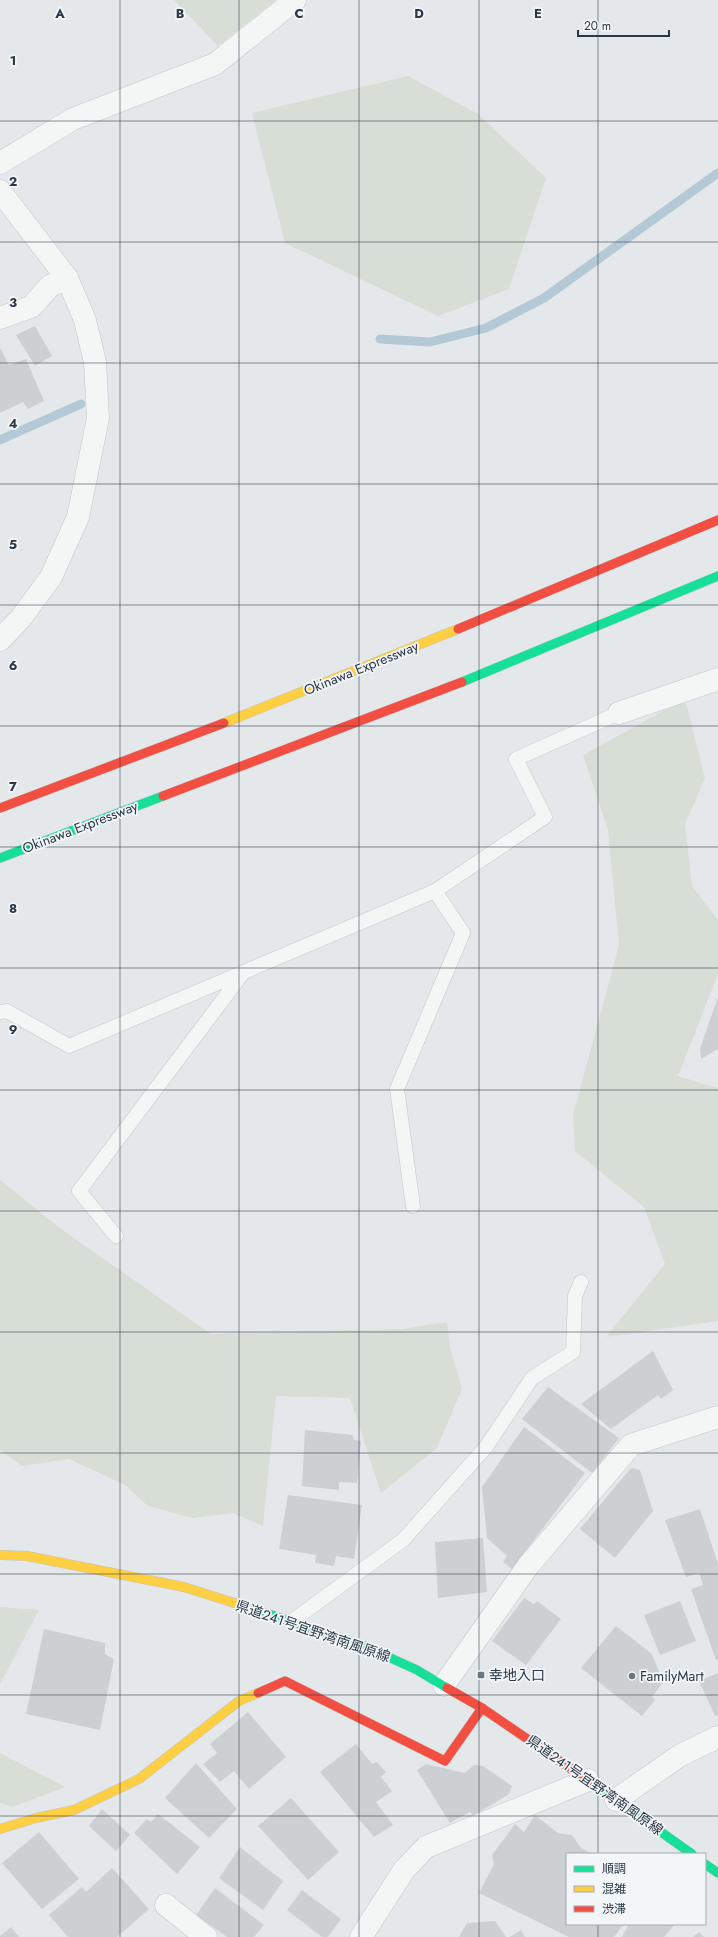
<svg xmlns="http://www.w3.org/2000/svg" width="718" height="1937" font-family="Jost,'Noto Sans JP',sans-serif">
<style>
.green{fill:#d7ded5}
.lines{fill:none;stroke-linecap:round;stroke-linejoin:round}
.stream{stroke:#b3c9d6;stroke-width:9}
.building{fill:#cdd0d3}
.lane-casing{stroke:#c3c6c8;stroke-width:15}
.street-casing{stroke:#c3c6c8;stroke-width:23}
.fast-casing{stroke:#c3c6c8;stroke-width:10}
.slow-casing{stroke:#c3c6c8;stroke-width:10}
.jam-casing{stroke:#c3c6c8;stroke-width:10}
.lane{stroke:#f4f6f6;stroke-width:14}
.street{stroke:#f4f6f6;stroke-width:22}
.fast{stroke:#16e098;stroke-width:9}
.slow{stroke:#ffcf43;stroke-width:9}
.jam{stroke:#f24e42;stroke-width:9}
.grid{fill:none;stroke:#2a3845;stroke-width:1;stroke-opacity:0.55}
.poi-dot{fill:#6b767f;stroke:#f3f6f9;stroke-width:1.5}
.labels{text-anchor:middle;dominant-baseline:central;stroke-width:3.5;stroke-linejoin:round;paint-order:stroke}
.street-label{font-size:14px;fill:#2a3845;stroke:#f3f6f9}
.poi-label{font-size:14px;fill:#2a3845;stroke:#f3f6f9;text-anchor:start}
.grid-label{font-size:13px;text-anchor:middle;font-weight:bold;fill:#2a3845;stroke:#f3f6f9;stroke-width:3.5;stroke-linejoin:round;paint-order:stroke}
</style>
<rect width="100%" height="100%" fill="#e5e8ea"/>
<!-- green -->
<g class="green">
<path d="M174 0H276L218 46Z"/>
<path d="M408 76 478 114 546 178 509 289 438 316 285 243 252 113Z"/>
<path d="M685 699 705 778 685 824 692 886 718 920V974L678 1076 718 1088V1321L606 1337 665 1264 644 1207 575 1151 573 1115 619 945 608 830 583 755Z"/>
<path d="M0 1180 61 1229 211 1334 402 1329 447 1322 450 1347 462 1389 437 1448 381 1493 350 1398 276 1396 263 1526 233 1513 193 1518 148 1506 125 1485 69 1459 22 1466 0 1450Z"/>
<path d="M0 1607 39 1610 0 1684Z"/>
<path d="M0 1753 65 1787 13 1807 0 1803Z"/>
</g>
<g class="lines">
<!-- stream -->
<g class="stream">
<path d="M380 339 430 342 486 328 544 298 718 173"/>
<path d="M0 440 81 404"/>
</g>
</g>
<!-- building -->
<g class="building">
<path d="M35 326 52 356 35 366 16 335Z"/>
<path d="M0 348 9 365 26 359 44 401 28 409 23 402 0 413Z"/>
<path d="M718 997V1049L701 1059 700 1049Z"/>
<path d="M653 1351 673 1390 661 1399 658 1395 611 1429 581 1404Z"/>
<path d="M548 1387 619 1438 592 1473 522 1419Z"/>
<path d="M524 1427 585 1473 512 1569 503 1562 507 1556 487 1538 482 1487Z"/>
<path d="M305 1430 353 1435 354 1440 361 1441 357 1483 339 1482V1490L302 1486Z"/>
<path d="M631 1468 640 1470 653 1511 615 1558 580 1529Z"/>
<path d="M288 1495 362 1505 354 1559 336 1556 334 1566 315 1563 316 1555 279 1549Z"/>
<path d="M700 1509 718 1564V1659L716 1660 691 1589 703 1585 699 1573 686 1577 665 1520Z"/>
<path d="M483 1538 487 1592 438 1598 435 1542Z"/>
<path d="M524 1598 534 1604 537 1601 561 1619 526 1665 492 1641Z"/>
<path d="M680 1601 696 1641 660 1655 644 1615Z"/>
<path d="M616 1626 652 1654 663 1682 652 1697 655 1700 642 1716 581 1668Z"/>
<path d="M44 1629 105 1643V1654L114 1659 100 1730 26 1714Z"/>
<path d="M718 1673V1715L715 1716 699 1681Z"/>
<path d="M248 1712 286 1757 249 1789 234 1771 220 1782 203 1764 217 1753 210 1744Z"/>
<path d="M356 1744 372 1764 377 1762 386 1772 381 1777 392 1791 376 1802 393 1825 374 1837 320 1772Z"/>
<path d="M196 1763 237 1809 209 1838 165 1798Z"/>
<path d="M426 1764 465 1773 474 1765 483 1766 512 1786 509 1794 473 1816 470 1812 450 1823 417 1770Z"/>
<path d="M291 1798 339 1852 308 1880 258 1826Z"/>
<path d="M102 1809 130 1835 116 1851 89 1826Z"/>
<path d="M158 1814 200 1847 177 1874 134 1833 147 1819 151 1822Z"/>
<path d="M535 1815 558 1833 572 1835 581 1848 593 1854H567V1924H624L614 1937H569L479 1893 494 1864 492 1855 515 1824 524 1832Z"/>
<path d="M39 1832 79 1879 42 1909 2 1863Z"/>
<path d="M240 1847 283 1881 263 1910 219 1878Z"/>
<path d="M112 1868 149 1909 117 1937H68L49 1915 82 1887 86 1892Z"/>
<path d="M215 1888 264 1925 254 1937H227L196 1915Z"/>
<path d="M302 1890 341 1919 328 1937H322L287 1910Z"/>
<path d="M495 1921 506 1937H459L467 1923Z"/>
<path d="M629 1924H675L664 1937H622Z"/>
<path d="M11 1927 19 1937H0V1936Z"/>
<path d="M521 1930 525 1937H510Z"/>
<path d="M699 1932 704 1937H693Z"/>
</g>
<g class="lines">
<defs>
<g id="lane">
<path d="M0 1012 7 1011 69 1046 435 891 545 817 516 759 619 713"/>
<path d="M413 1206 397 1089 463 933 435 891"/>
<path d="M116 1236 79 1191 243 973"/>
<path d="M292 1621 403 1540 486 1447 532 1378 573 1352 575 1296 581 1282"/>
</g>
<g id="street">
<path d="M0 163 73 119 215 64 295 0"/>
<path d="M0 191 67 278 50 286 31 307 0 318"/>
<path d="M0 640 21 618 51 577 78 517 98 418 95 362 85 320 67 278"/>
<path d="M619 713 718 679"/>
<path d="M444 1685 528 1566 631 1445 718 1417"/>
<path d="M616 1800 679 1756 718 1737"/>
<path d="M166 1905 206 1937"/>
<path d="M361 1937 404 1870 426 1847 588 1780"/>
</g>
<g id="fast">
<path d="M462 682 718 576"/>
<path d="M0 858 163 796"/>
<path d="M247 1607 362 1645 417 1670 447 1688"/>
<path d="M599 1788 692 1854"/>
<path d="M705 1864 718 1873"/>
</g>
<g id="slow">
<path d="M224 723 458 629"/>
<path d="M0 1555 27 1556 184 1587 247 1607"/>
<path d="M0 1829 36 1818 74 1810 139 1779 239 1701 258 1693"/>
</g>
<g id="jam">
<path d="M458 629 718 520"/>
<path d="M163 796 462 682"/>
<path d="M0 808 224 723"/>
<path d="M447 1688 482 1708 599 1788"/>
<path d="M258 1693 285 1681 445 1761 482 1708"/>
</g>
</defs>
<!-- lane casing -->
<use href="#lane" class="lane-casing"/>
<!-- street casing -->
<use href="#street" class="street-casing"/>
<!-- fast casing -->
<use href="#fast" class="fast-casing"/>
<!-- slow casing -->
<use href="#slow" class="slow-casing"/>
<!-- jam casing -->
<use href="#jam" class="jam-casing"/>
<!-- lane -->
<use href="#lane" class="lane"/>
<!-- street -->
<use href="#street" class="street"/>
<!-- fast -->
<use href="#fast" class="fast"/>
<!-- slow -->
<use href="#slow" class="slow"/>
<!-- jam -->
<use href="#jam" class="jam"/>
</g>
<!-- grid -->
<path class="grid" d="M120 0V1937M239 0V1937M359 0V1937M479 0V1937M598 0V1854M0 121H718M0 242H718M0 363H718M0 484H718M0 605H718M0 726H718M0 847H718M0 968H718M0 1090H718M0 1211H718M0 1332H718M0 1453H718M0 1574H718M0 1695H718M0 1816H718M598 1924V1937"/>
<!-- markers -->
<g class="poi-dot">
<rect x="477" y="1671" width="8" height="8" rx="2"/>
<circle cx="632" cy="1676" r="4"/>
</g>
<g class="labels">
<!-- street labels -->
<g class="street-label">
<text transform="translate(361 668) rotate(-22)">Okinawa Expressway</text>
<text transform="translate(80 827) rotate(-21)">Okinawa Expressway</text>
<text transform="translate(313 1631) rotate(19)">県道241号宜野湾南風原線</text>
<text transform="translate(595 1785) rotate(35)">県道241号宜野湾南風原線</text>
</g>
<!-- poi labels -->
<g class="poi-label">
<text x="489" y="1675">幸地入口</text>
<text x="640" y="1676">FamilyMart</text>
</g>
</g>
<g class="grid-label">
<text x="60" y="18">A</text>
<text x="180" y="18">B</text>
<text x="299" y="18">C</text>
<text x="419" y="18">D</text>
<text x="538" y="18">E</text>
<text x="13" y="65">1</text>
<text x="13" y="186">2</text>
<text x="13" y="307">3</text>
<text x="13" y="428">4</text>
<text x="13" y="549">5</text>
<text x="13" y="670">6</text>
<text x="13" y="791">7</text>
<text x="13" y="913">8</text>
<text x="13" y="1034">9</text>
</g>
<!-- legend -->
<rect x="566" y="1853" width="140" height="72" fill="#f3f6f9" stroke="#a3aab1"/>
<rect x="574" y="1866" width="20" height="6" fill="#16e098" stroke="#a3aab1"/>
<text x="602" y="1873" font-size="12" fill="#2a3845">順調</text>
<rect x="574" y="1886" width="20" height="6" fill="#ffcf43" stroke="#a3aab1"/>
<text x="602" y="1893" font-size="12" fill="#2a3845">混雑</text>
<rect x="574" y="1906" width="20" height="6" fill="#f24e42" stroke="#a3aab1"/>
<text x="602" y="1913" font-size="12" fill="#2a3845">渋滞</text>
<!-- scale -->
<path d="M578 30v6h91v-6" fill="none" stroke="#2a3845" stroke-width="2"/>
<text x="584" y="30" font-size="12" fill="#2a3845" stroke="#f3f6f9" stroke-width="3" paint-order="stroke">20 m</text>
</svg>
